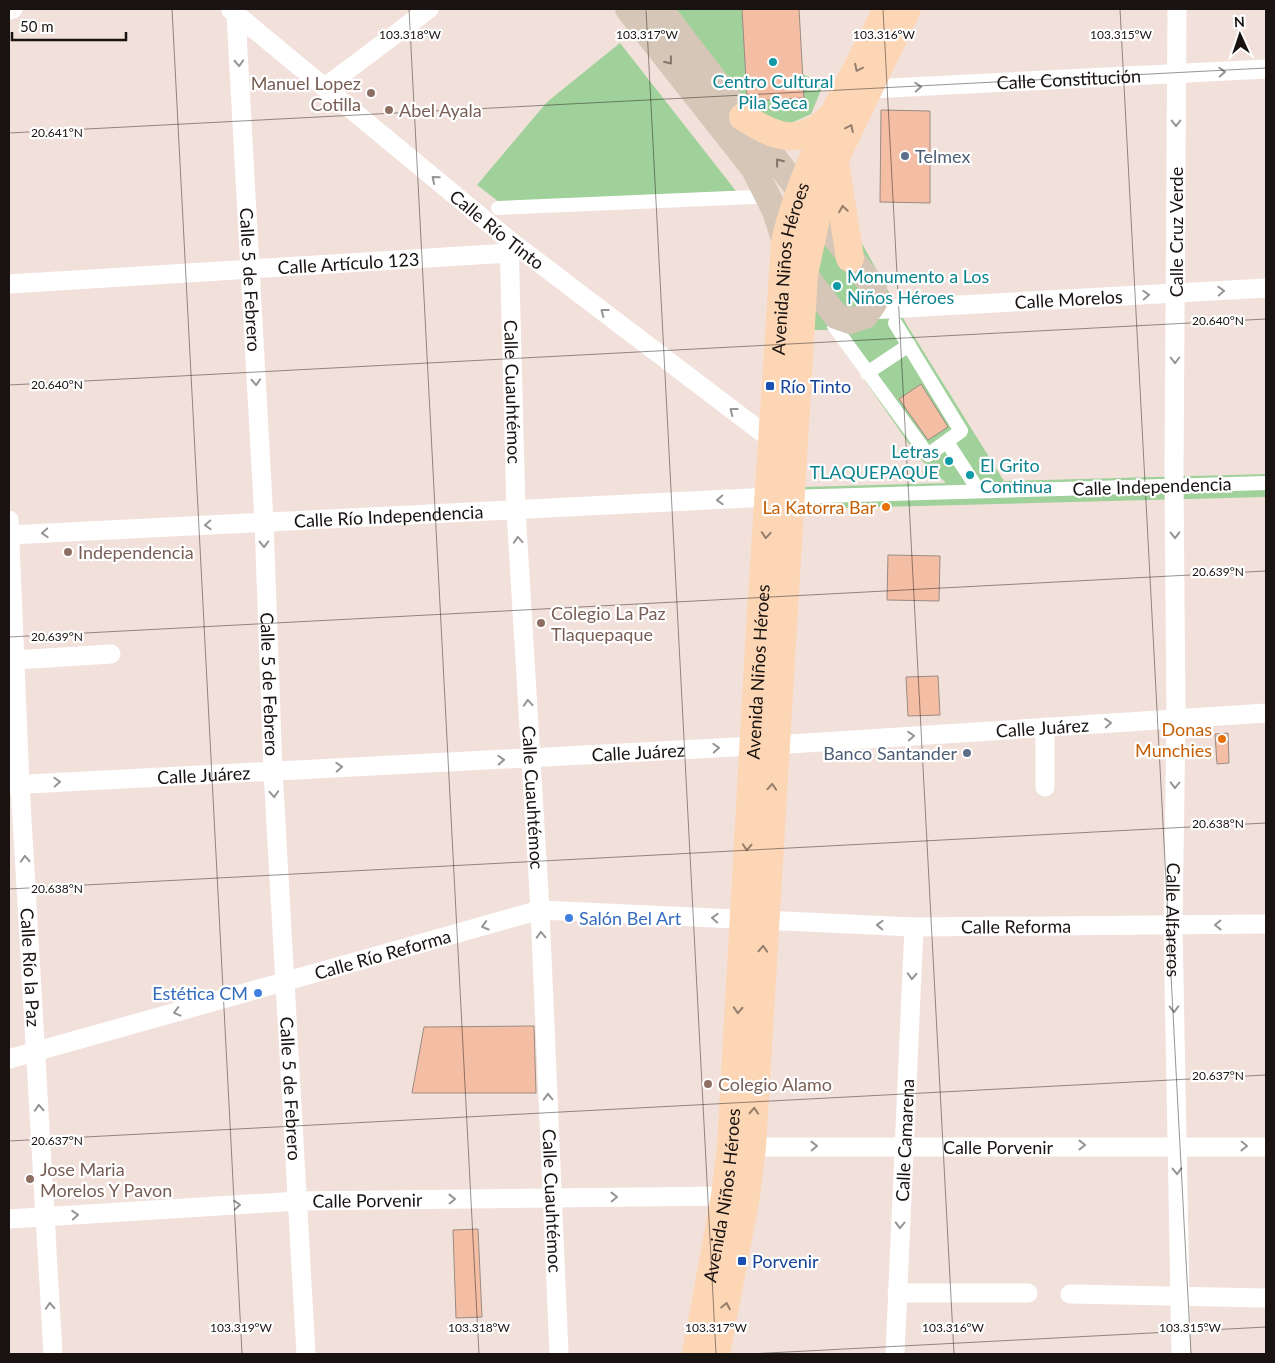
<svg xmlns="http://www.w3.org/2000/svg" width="1275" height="1363" font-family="Lato,sans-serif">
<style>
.green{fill:#a1d19a}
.building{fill:#f4bea4;stroke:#9a8b84}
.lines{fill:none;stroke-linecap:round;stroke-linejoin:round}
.pedestrian{stroke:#fff;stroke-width:14}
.minor{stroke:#fff;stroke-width:19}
.secondary{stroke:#d6c6b7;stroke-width:26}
.primary{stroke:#fcd6b5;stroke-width:28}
.oneway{stroke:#80756c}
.oneway2{stroke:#979493}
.oneway3{stroke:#957e6b}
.ticks{fill:none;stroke:#181210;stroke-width:1;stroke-opacity:0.45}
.culture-dot{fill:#0f9aa8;stroke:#fff;stroke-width:2}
.education-dot{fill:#8d6e63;stroke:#fff;stroke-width:2}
.service-dot{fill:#5c6f8a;stroke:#fff;stroke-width:2}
.transit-dot{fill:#1a4fb4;stroke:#fff;stroke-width:2}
.food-dot{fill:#e8710a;stroke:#fff;stroke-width:2}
.shop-dot{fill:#3f7fe0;stroke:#fff;stroke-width:2}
.labels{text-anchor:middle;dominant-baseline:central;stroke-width:4.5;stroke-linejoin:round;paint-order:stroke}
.street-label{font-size:18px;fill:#181210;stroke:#fff}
.culture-label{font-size:18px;fill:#0d838f;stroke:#fff;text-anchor:start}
.education-label{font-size:18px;fill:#785e54;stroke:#fff;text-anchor:start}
.service-label{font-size:18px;fill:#4e5e75;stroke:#fff;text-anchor:start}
.transit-label{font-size:18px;fill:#164399;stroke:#fff;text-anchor:start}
.food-label{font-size:18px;fill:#c56008;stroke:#fff;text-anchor:end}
.shop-label{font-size:18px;fill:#366cbe;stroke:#fff;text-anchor:start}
.ticks-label{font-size:12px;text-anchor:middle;fill:#181210;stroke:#fff;stroke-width:4.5;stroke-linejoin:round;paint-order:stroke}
</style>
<rect width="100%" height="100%" fill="#f2e1db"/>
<!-- green -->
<g class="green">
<path d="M676 9H742L748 101 804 98 802 74 824 83 811 114 789 124 757 116Z"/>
<path d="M620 43 736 191 499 202 477 185 547 102Z"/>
<path d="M859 238 907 325 1004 481 1266 474V497L801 509 803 487 946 483 918 457 830 330H814L815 263 821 243Z"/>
</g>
<!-- building -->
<g class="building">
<path d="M742 9H799L804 98 749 101 747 98Z"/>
<path d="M881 110 930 111V203L880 202Z"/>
<path d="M921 384 948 427 928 440 899 399Z"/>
<path d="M888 555 940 556 939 601 887 600Z"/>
<path d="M938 676 940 715 908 716 906 677Z"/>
<path d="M1228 733 1229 763 1217 764 1215 734Z"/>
<path d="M534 1026 536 1093H412L424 1027Z"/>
<path d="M478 1229 482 1317 456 1318 453 1230Z"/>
</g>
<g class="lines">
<!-- pedestrian -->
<g class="pedestrian">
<path d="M498 208 754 197"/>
<path d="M834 326 928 455 961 431 895 323"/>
<path d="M867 373 909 345"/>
<path d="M947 442 979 491"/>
<path d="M787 497 1266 483"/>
</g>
<!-- minor -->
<g class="minor">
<path id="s1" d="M1177 9 1174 476 1176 718 1173 925 1181 1354"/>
<path d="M9 10 13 9"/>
<path id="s2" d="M231 10 509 240 772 440"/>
<path id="s3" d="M236 14 264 522 273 771 306 1354"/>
<path d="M325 87 429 9"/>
<path id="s4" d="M870 89 1266 69"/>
<path id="s5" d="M509 240 516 510 540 910 559 1354"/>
<path id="s6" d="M9 284 509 253"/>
<path id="s7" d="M870 310 1266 288"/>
<path id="s8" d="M9 520 20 784 53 1354"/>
<path id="s9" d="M9 535 768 497"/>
<path d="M15 660 111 654"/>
<path d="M1045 727V787"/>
<path id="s10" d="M9 785 775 745 1266 713"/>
<path id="s11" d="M9 1059 540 910 914 927 1266 924"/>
<path id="s12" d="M742 1147H1266"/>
<path id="s13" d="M9 1219 298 1201 725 1196"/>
<path d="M897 1293H1028"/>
<path d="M1070 1294 1266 1298"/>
<path id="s14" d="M895 1354 914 927"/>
</g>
<!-- secondary -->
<path class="secondary" d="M628 9 754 169 775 211 785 242 804 274 836 316 850 321 865 316 874 303V288L660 9"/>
<!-- primary -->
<g class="primary">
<path d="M743 117C778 139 800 147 833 115"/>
<path d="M835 163 850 258"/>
<path id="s15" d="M696 1354 725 1196 731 1146 760 627 785 242C804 159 850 85 887 9"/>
<path d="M716 1354 746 1196 752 1147 804 274 817 214 835 159 907 9"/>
</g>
</g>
<!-- one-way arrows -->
<defs><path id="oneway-chevron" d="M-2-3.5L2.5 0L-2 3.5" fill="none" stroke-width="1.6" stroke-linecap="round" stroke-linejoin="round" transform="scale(1.25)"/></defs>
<g class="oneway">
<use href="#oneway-chevron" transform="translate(669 61) rotate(52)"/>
<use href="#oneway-chevron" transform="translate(779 162) rotate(-128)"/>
</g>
<g class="oneway2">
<use href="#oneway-chevron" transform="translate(239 63) rotate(87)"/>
<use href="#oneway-chevron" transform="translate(1222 72) rotate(-3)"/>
<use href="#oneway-chevron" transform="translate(918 87) rotate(-3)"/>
<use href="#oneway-chevron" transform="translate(1176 123) rotate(90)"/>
<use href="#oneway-chevron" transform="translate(435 179) rotate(-140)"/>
<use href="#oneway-chevron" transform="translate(1221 291) rotate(-3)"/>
<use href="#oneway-chevron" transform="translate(1146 295) rotate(-3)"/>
<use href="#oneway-chevron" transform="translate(604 312) rotate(-143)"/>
<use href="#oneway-chevron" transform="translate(1175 360) rotate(90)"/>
<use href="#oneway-chevron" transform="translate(256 382) rotate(87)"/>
<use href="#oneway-chevron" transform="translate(733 411) rotate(-143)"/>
<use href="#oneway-chevron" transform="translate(720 500) rotate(177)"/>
<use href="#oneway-chevron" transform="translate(208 525) rotate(177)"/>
<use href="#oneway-chevron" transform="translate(45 533) rotate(177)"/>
<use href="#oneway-chevron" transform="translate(1175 535) rotate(89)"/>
<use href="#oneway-chevron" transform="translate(518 540) rotate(-94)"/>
<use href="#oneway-chevron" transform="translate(264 544) rotate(88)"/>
<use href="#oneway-chevron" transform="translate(528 703) rotate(-94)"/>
<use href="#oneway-chevron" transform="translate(1108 723) rotate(-4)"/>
<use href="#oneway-chevron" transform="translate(911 736) rotate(-4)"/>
<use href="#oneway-chevron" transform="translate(716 748) rotate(-3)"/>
<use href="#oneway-chevron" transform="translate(501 760) rotate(-3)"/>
<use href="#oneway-chevron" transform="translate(339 767) rotate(-3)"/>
<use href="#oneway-chevron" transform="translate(57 782) rotate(-3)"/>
<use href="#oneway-chevron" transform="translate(1175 785) rotate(91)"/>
<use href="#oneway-chevron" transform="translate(274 794) rotate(86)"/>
<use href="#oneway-chevron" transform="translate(25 859) rotate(-93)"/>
<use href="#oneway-chevron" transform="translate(715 918) rotate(-177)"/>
<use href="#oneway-chevron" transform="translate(880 925) rotate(-178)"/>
<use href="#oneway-chevron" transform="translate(1218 925) rotate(179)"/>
<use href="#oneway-chevron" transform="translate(485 926) rotate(164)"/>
<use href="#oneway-chevron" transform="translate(541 935) rotate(-92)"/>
<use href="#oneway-chevron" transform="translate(912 976) rotate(93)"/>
<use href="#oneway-chevron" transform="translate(1174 1009) rotate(89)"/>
<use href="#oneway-chevron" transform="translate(177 1012) rotate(165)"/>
<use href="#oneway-chevron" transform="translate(548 1097) rotate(-92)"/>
<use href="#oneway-chevron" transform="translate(39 1108) rotate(-93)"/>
<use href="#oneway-chevron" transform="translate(1082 1145)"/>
<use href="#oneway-chevron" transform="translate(814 1146) rotate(-1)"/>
<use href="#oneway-chevron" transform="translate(1244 1146) rotate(1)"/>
<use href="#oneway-chevron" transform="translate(1177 1171) rotate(89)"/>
<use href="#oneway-chevron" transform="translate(614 1197) rotate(-1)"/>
<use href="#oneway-chevron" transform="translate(452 1199) rotate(-1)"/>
<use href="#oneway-chevron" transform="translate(237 1205) rotate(-4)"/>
<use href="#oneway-chevron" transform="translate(75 1215) rotate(-4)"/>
<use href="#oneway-chevron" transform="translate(900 1225) rotate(92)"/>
<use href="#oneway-chevron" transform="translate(50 1306) rotate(-93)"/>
</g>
<g class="oneway3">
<use href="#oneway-chevron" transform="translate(858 68) rotate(116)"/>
<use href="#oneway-chevron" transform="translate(850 128) rotate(-64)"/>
<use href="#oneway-chevron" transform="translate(843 209) rotate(-99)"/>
<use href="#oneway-chevron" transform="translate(766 535) rotate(94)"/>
<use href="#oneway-chevron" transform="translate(772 787) rotate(-86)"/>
<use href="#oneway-chevron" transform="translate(747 847) rotate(93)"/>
<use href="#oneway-chevron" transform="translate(763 949) rotate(-87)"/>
<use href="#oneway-chevron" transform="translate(738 1010) rotate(93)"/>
<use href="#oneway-chevron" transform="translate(754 1111) rotate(-87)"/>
<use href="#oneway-chevron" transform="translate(726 1306) rotate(-79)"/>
</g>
<!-- ticks -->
<path class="ticks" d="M172 9 242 1354M409 9 479 1354M646 9 716 1354M883 9 954 1354M1120 9 1191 1354M9 133 1266 68M9 385 1266 319M9 637 1266 571M9 889 1266 823M9 1141 1266 1075M749 1354 1266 1327"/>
<!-- markers -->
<g class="culture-dot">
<circle cx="773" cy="62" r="5"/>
<circle cx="837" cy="286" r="5"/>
<circle cx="949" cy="461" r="5"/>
<circle cx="970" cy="475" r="5"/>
</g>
<g class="education-dot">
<circle cx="371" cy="93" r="5"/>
<circle cx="389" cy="110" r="5"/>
<circle cx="68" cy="552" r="5"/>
<circle cx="541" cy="623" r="5"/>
<circle cx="708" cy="1084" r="5"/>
<circle cx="30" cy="1179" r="5"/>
</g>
<g class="service-dot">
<circle cx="905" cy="156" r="5"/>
<circle cx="967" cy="753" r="5"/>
</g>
<g class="transit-dot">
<rect x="765" y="381" width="10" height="10" rx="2.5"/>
<rect x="737" y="1256" width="10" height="10" rx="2.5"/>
</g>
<g class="food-dot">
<circle cx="886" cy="507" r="5"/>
<circle cx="1222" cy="739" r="5"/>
</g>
<g class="shop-dot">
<circle cx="569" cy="918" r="5"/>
<circle cx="258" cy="993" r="5"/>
</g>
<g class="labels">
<!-- street labels -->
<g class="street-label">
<text stroke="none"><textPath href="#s4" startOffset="199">Calle Constitución</textPath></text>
<text stroke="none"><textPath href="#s2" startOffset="345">Calle Río Tinto</textPath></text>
<text transform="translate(1176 232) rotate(-90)">Calle Cruz Verde</text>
<text stroke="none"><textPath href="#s6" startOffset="340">Calle Artículo 123</textPath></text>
<text stroke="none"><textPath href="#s15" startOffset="1091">Avenida Niños Héroes</textPath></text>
<text stroke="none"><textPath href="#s3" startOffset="266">Calle 5 de Febrero</textPath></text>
<text stroke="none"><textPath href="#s7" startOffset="199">Calle Morelos</textPath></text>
<text stroke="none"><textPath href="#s5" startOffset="152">Calle Cuauhtémoc</textPath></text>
<text transform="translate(1152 486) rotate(-2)">Calle Independencia</text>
<text stroke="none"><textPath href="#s9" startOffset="380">Calle Río Independencia</textPath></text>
<text stroke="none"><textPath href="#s15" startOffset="686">Avenida Niños Héroes</textPath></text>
<text stroke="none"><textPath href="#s3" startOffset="671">Calle 5 de Febrero</textPath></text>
<text stroke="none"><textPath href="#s10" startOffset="1035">Calle Juárez</textPath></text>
<text stroke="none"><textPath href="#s10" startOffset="630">Calle Juárez</textPath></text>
<text stroke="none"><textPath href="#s10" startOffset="195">Calle Juárez</textPath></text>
<text stroke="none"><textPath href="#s5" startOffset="558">Calle Cuauhtémoc</textPath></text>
<text stroke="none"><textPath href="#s1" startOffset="911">Calle Alfareros</textPath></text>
<text stroke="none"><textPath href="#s11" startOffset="1028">Calle Reforma</textPath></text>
<text stroke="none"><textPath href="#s11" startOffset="388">Calle Río Reforma</textPath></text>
<text stroke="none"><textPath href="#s8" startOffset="448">Calle Río la Paz</textPath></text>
<text stroke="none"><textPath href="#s3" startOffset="1076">Calle 5 de Febrero</textPath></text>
<text stroke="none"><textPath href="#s14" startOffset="214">Calle Camarena</textPath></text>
<text stroke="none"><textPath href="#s12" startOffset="256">Calle Porvenir</textPath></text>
<text stroke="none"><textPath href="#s15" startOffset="161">Avenida Niños Héroes</textPath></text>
<text stroke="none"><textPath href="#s13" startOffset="359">Calle Porvenir</textPath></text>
<text stroke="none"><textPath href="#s5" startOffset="962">Calle Cuauhtémoc</textPath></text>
</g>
<!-- culture labels -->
<g class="culture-label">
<text x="773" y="81" text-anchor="middle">Centro Cultural<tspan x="773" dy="21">Pila Seca</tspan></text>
<text x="847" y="276">Monumento a Los<tspan x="847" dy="21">Niños Héroes</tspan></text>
<text x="939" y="451" text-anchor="end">Letras<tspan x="939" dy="21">TLAQUEPAQUE</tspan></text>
<text x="980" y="465">El Grito<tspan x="980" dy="21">Continua</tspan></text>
</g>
<!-- education labels -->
<g class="education-label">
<text x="361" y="83" text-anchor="end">Manuel Lopez<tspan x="361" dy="21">Cotilla</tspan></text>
<text x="399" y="110">Abel Ayala</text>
<text x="78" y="552">Independencia</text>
<text x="551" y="613">Colegio La Paz<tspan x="551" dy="21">Tlaquepaque</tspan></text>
<text x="718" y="1084">Colegio Alamo</text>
<text x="40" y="1169">Jose Maria<tspan x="40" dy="21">Morelos Y Pavon</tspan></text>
</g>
<!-- service labels -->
<g class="service-label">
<text x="915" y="156">Telmex</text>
<text x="957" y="753" text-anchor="end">Banco Santander</text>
</g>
<!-- transit labels -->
<g class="transit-label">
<text x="780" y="386">Río Tinto</text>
<text x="752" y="1261">Porvenir</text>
</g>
<!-- food labels -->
<g class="food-label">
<text x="876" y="507">La Katorra Bar</text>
<text x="1212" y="729">Donas<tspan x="1212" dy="21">Munchies</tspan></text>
</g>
<!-- shop labels -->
<g class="shop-label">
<text x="579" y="918">Salón Bel Art</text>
<text x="248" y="993" text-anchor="end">Estética CM</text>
</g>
</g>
<g class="ticks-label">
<text x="410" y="39">103.318°W</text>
<text x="647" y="39">103.317°W</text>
<text x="884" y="39">103.316°W</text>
<text x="1121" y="39">103.315°W</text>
<text x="57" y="137">20.641°N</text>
<text x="1218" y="325">20.640°N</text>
<text x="57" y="389">20.640°N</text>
<text x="1218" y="576">20.639°N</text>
<text x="57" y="641">20.639°N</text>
<text x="1218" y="828">20.638°N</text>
<text x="57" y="893">20.638°N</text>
<text x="1218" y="1080">20.637°N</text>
<text x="57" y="1145">20.637°N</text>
<text x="241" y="1332">103.319°W</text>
<text x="479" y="1332">103.318°W</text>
<text x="716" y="1332">103.317°W</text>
<text x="953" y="1332">103.316°W</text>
<text x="1190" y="1332">103.315°W</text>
</g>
<!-- border -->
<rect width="1275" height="1363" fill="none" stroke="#181210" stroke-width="20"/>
<!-- north arrow -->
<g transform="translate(1240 35) rotate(357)" stroke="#ffffff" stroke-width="4" paint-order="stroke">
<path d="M0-4L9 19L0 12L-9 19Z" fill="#181210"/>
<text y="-8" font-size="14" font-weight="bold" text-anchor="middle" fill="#181210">N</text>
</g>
<!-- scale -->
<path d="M12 32v8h114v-8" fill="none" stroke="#181210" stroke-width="2.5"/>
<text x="20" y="32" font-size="15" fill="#181210" stroke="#ffffff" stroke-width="4" paint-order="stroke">50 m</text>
</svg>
